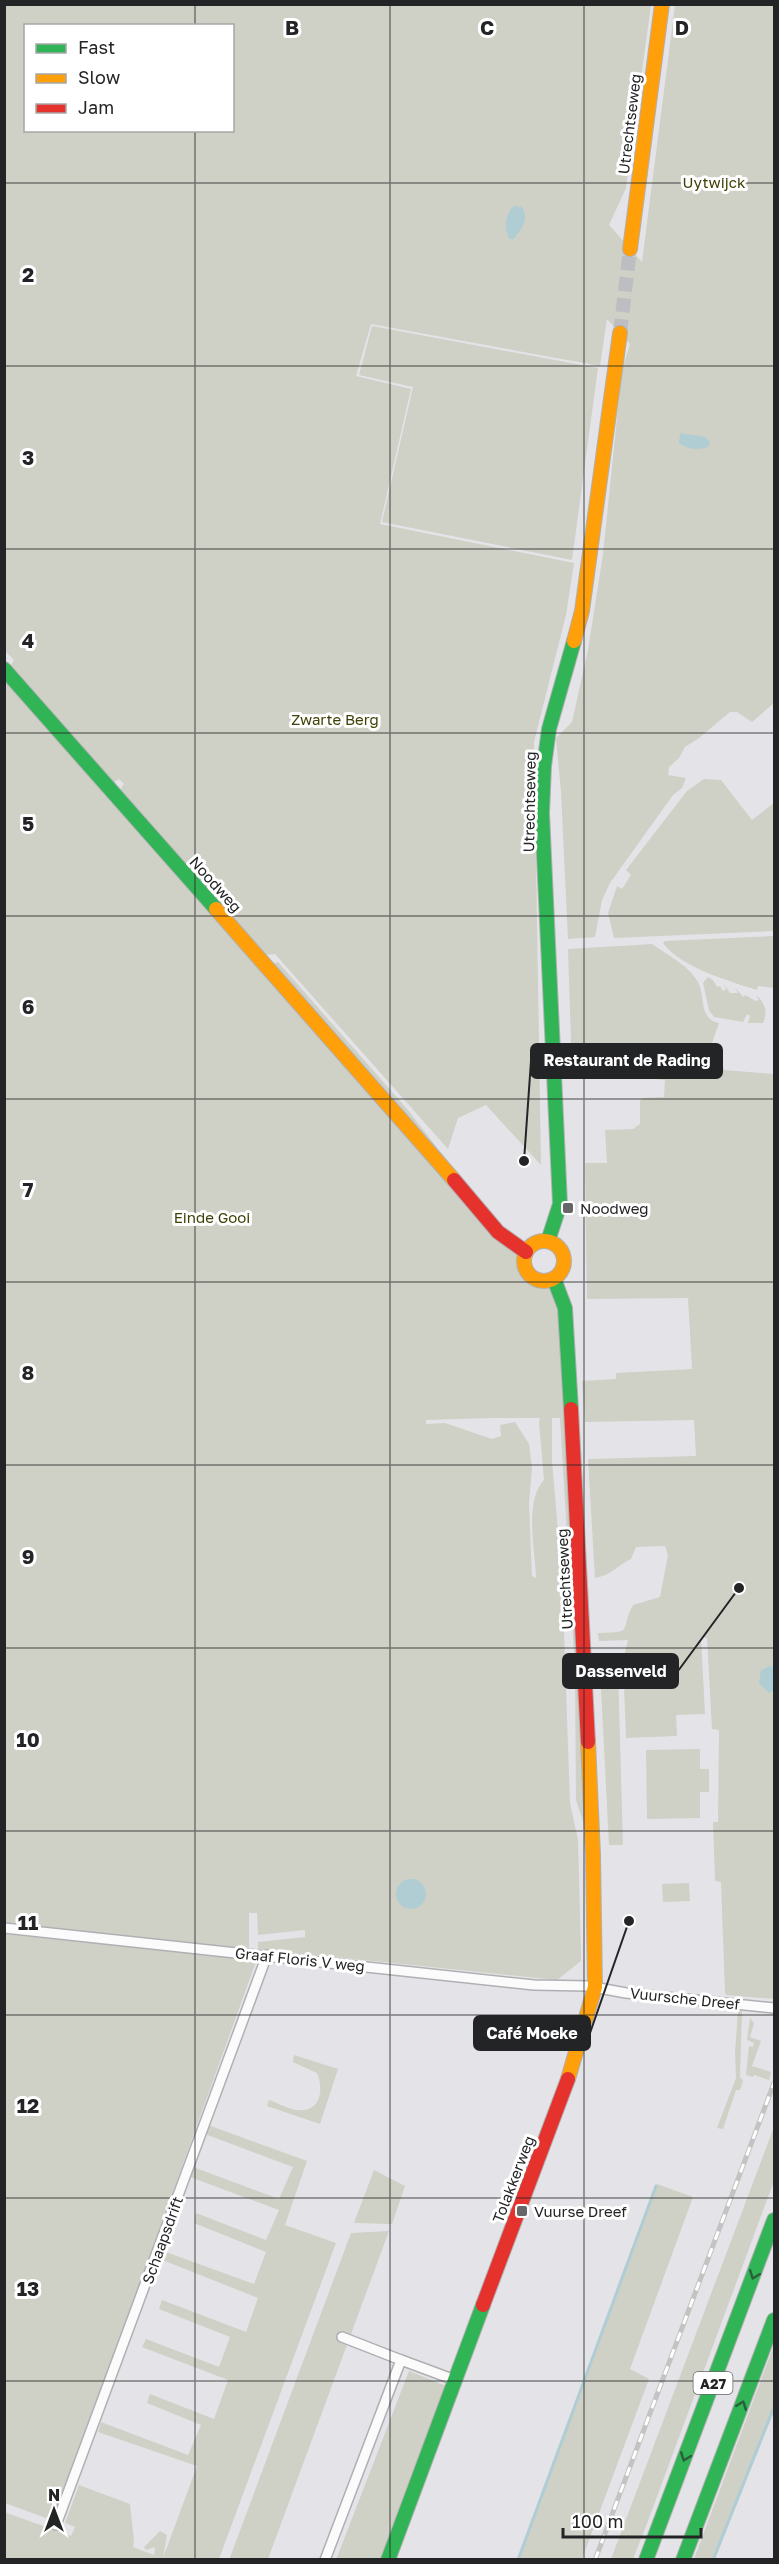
<svg xmlns="http://www.w3.org/2000/svg" width="779" height="2564" font-family="'Golos Text',sans-serif">
<style>
.green{fill:#cfd0c6;fill-rule:evenodd}
.water{fill:#b0cdd4}
.lines{fill:none;stroke-linecap:round;stroke-linejoin:round}
.stream{stroke:#b0cdd4;stroke-width:3}
.secondary-tunnel{stroke:#bdbec1;stroke-width:14;stroke-dasharray:14 7;stroke-linecap:butt}
.street-casing{stroke:#b0b0b4;stroke-width:12}
.fast-casing{stroke:#b0b0b4;stroke-width:16}
.slow-casing{stroke:#b0b0b4;stroke-width:16}
.jam-casing{stroke:#b0b0b4;stroke-width:16}
.street{stroke:#fbfbfc;stroke-width:9}
.fast{stroke:#30b455;stroke-width:14}
.slow{stroke:#ff9f0a;stroke-width:14}
.jam{stroke:#e5322d;stroke-width:14}
.rail-casing{stroke:#c3c3c3;stroke-width:5}
.rail{stroke:#fff;stroke-width:3;stroke-dasharray:9;stroke-linecap:butt}
.oneway{stroke:#285e39}
.grid{fill:none;stroke:#232426;stroke-width:1.5;stroke-opacity:0.55}
.poi-dot{fill:#67676a;stroke:#fff;stroke-width:2}
.labels{text-anchor:middle;dominant-baseline:central;stroke-width:6;stroke-linejoin:round;paint-order:stroke}
.shield{fill:#fff;stroke:#656667;stroke-width:1.5}
.shield-label{font-size:14px;font-weight:bold;fill:#232426}
.street-label{font-size:15px;fill:#232426;stroke:#fff}
.park-label{font-size:15px;fill:#404106;stroke:#fff}
.poi-label{font-size:15px;fill:#232426;stroke:#fff;text-anchor:start}
.grid-label{font-size:20px;text-anchor:middle;font-weight:bold;fill:#232426;stroke:#fff;stroke-width:6;stroke-linejoin:round;paint-order:stroke}
.leader{fill:none;stroke:#232426;stroke-width:2}
.callout-dot{fill:#232426;stroke:#fff;stroke-width:2}
.callout{fill:#232426;stroke:#232426;stroke-width:2}
.callout-label{font-size:16px;text-anchor:middle;font-weight:bold;fill:#fff}
</style>
<rect width="100%" height="100%" fill="#e4e4e8"/>
<!-- green -->
<g class="green">
<path d="M4 5H651L626 188 609 225 642 262 675 5H774V703L752 722 737 712H730L699 738 685 747 679 758 669 767 668 775 686 778 682 788 673 795 610 883 602 900 595 937 568 939 561 792 556 738 572 722 588 650 603 554 622 370 630 344 607 319 600 366 371 324 356 376 411 389 380 524 574 563 566 615 534 742 541 1165 486 1105 458 1118 448 1149 275 954 266 955 191 874 198 868 192 860 184 866 118 793 124 784 119 779 111 784 10 667 14 660 4 650ZM26 26H232V130H26Z"/>
<path d="M372 326 598 368 572 560 382 522 413 387 359 375Z"/>
<path d="M4 669 571 1311 565 1419 577 1621 586 1830 576 1800 575 1671 560 1418H552V1461L562 1576 570 1803 578 1840 581 1954V1961L557 1980 258 1949V1942L305 1937V1930L258 1935 257 1913H249V1949L5 1924ZM493 1418H540L539 1422 544 1480C524 1501 535 1550 536 1578L532 1576 529 1502 532 1468 529 1444 515 1422 500 1425 501 1436 492 1439 445 1423 426 1424V1420Z"/>
<path d="M704 779 721 780 752 820 774 803V931L614 938 608 913 617 886 622 889 631 875 626 870 687 791Z"/>
<path d="M774 936V988L758 986 757 990C729 981 680 967 663 943L665 941Z"/>
<path d="M652 944C669 956 690 966 699 984 705 999 699 1019 719 1023L712 1043 719 1045 724 1070 774 1074V1999L726 1995 725 1992 721 1882 715 1881 713 1822H718L719 1730 712 1729 707 1638 701 1637 705 1714 676 1715 677 1736 626 1738 623 1660 628 1640 599 1641 598 1633C635 1632 619 1632 633 1605L660 1597 668 1555 665 1546 636 1547 631 1559C618 1565 610 1576 595 1578L588 1459 696 1456 694 1420 585 1422 582 1381 616 1379V1373L692 1369 688 1298 587 1299 585 1163H607L605 1130 633 1129 640 1124V1101L643 1098 664 1097 665 1080 572 1072 568 949Z"/>
<path d="M278 962 407 1109 461 1178 273 964Z"/>
<path d="M708 977 713 980 717 987 720 986 723 991 726 989 723 983 730 993H738L735 987 743 997 745 995 756 1001 759 1000 756 995C765 1002 768 1013 763 1023H748L750 1016 747 1014 743 1022 714 1017 709 1010 703 983Z"/>
<path d="M600 1669 618 1670 623 1845H609Z"/>
<path d="M700 1749V1769H709V1792H700V1818L647 1819 646 1750Z"/>
<path d="M689 1883 690 1901 663 1902 662 1884Z"/>
<path d="M4 1934 191 1953 217 1952 257 1959 54 2521 5 2503Z"/>
<path d="M738 2010 742 2011 740 2077 743 2081 740 2090H736L723 2129 717 2128 736 2078 735 2053Z"/>
<path d="M750 2018 754 2023 750 2037 761 2041 752 2066 771 2072 769 2080 754 2075 753 2077 746 2075 749 2046 753 2047 754 2043 747 2040Z"/>
<path d="M294 2055 338 2069 320 2124 267 2106 269 2100C278 2103 288 2109 297 2110 321 2113 324 2089 317 2073L293 2062Z"/>
<path d="M208 2125 307 2161 285 2225 336 2243 219 2559H5L4 2512 71 2536 75 2527 65 2523 79 2485 130 2504 134 2540 133 2547 154 2555 155 2547 146 2550 144 2547 160 2531 167 2535 163 2558 197 2466 98 2432 101 2422 188 2455 201 2425 147 2403 150 2394 214 2419 228 2380 142 2347 146 2339 219 2367 230 2337 159 2309 162 2300 246 2332 258 2298 160 2259 163 2251 254 2284 266 2252 194 2223 196 2213 266 2240 279 2210 190 2177 193 2167 279 2199 293 2167 205 2134Z"/>
<path d="M774 2127V2181L648 2521 633 2559H611Z"/>
<path d="M374 2170 405 2186 392 2224 354 2223Z"/>
<path d="M657 2184 693 2197 630 2369 649 2379 582 2559H518Z"/>
<path d="M389 2231 268 2559 229 2560 351 2233Z"/>
<path d="M774 2345V2411L715 2559H694Z"/>
<path d="M409 2371 446 2386 382 2559 336 2560Z"/>
</g>
<!-- water -->
<g class="water">
<path d="M514 206 522 207C530 220 521 228 514 239H510C503 229 505 214 514 206Z"/>
<path d="M680 433 705 437 710 442 708 447C698 450 688 450 679 443Z"/>
<path d="M770 1666 774 1667V1690L769 1693 759 1683 761 1670Z"/>
<circle cx="411" cy="1894" r="15"/>
</g>
<g class="lines">
<!-- stream -->
<g class="stream">
<path d="M518 2560 656 2186"/>
<path d="M713 2560 774 2407"/>
</g>
<!-- secondary-tunnel -->
<path class="secondary-tunnel" d="M620 333 630 249"/>
<defs>
<g id="street">
<path d="M4 1928 534 1985 588 1986 626 1993 774 2008"/>
<path d="M342 2337 401 2360"/>
<path d="M56 2525 267 1955"/>
<path d="M325 2560 401 2360 455 2380"/>
</g>
<g id="fast">
<path d="M4 669 216 909"/>
<path d="M548 1241 560 1204 542 813 544 766 549 729 574 641"/>
<path d="M554 1279 565 1308 571 1409"/>
<path d="M388 2560 483 2305"/>
<path d="M646 2560 774 2220"/>
<path d="M683 2560 774 2320"/>
</g>
<g id="slow">
<path d="M630 249 662 4"/>
<path d="M574 641 582 611 620 333"/>
<path d="M216 909 454 1180"/>
<circle cx="544" cy="1261" r="20"/>
<path d="M568 2079 595 1987 593 1855 588 1742"/>
</g>
<g id="jam">
<path d="M454 1180 498 1232 526 1252"/>
<path d="M571 1409 588 1742"/>
<path d="M483 2305 568 2079"/>
</g>
</defs>
<!-- street casing -->
<use href="#street" class="street-casing"/>
<!-- fast casing -->
<use href="#fast" class="fast-casing"/>
<!-- slow casing -->
<use href="#slow" class="slow-casing"/>
<!-- jam casing -->
<use href="#jam" class="jam-casing"/>
<!-- street -->
<use href="#street" class="street"/>
<!-- fast -->
<use href="#fast" class="fast"/>
<!-- slow -->
<use href="#slow" class="slow"/>
<!-- jam -->
<use href="#jam" class="jam"/>
<defs>
<path id="rail" d="M595 2560 774 2083"/>
</defs>
<!-- rail casing -->
<use href="#rail" class="rail-casing"/>
<!-- rail -->
<use href="#rail" class="rail"/>
</g>
<!-- one-way arrows -->
<defs><path id="oneway-chevron" d="M-2-3.5L2.5 0L-2 3.5" fill="none" stroke-width="1.6" stroke-linecap="round" stroke-linejoin="round" transform="scale(1.5)"/></defs>
<g class="oneway">
<use href="#oneway-chevron" transform="translate(754 2275) rotate(111)"/>
<use href="#oneway-chevron" transform="translate(742 2405) rotate(-69)"/>
<use href="#oneway-chevron" transform="translate(685 2457) rotate(111)"/>
</g>
<!-- grid -->
<path class="grid" d="M195 4V26M390 4V2560M584 4V2560M195 130V2560M4 183H774M4 366H774M4 549H774M4 733H774M4 916H774M4 1099H774M4 1282H774M4 1465H774M4 1648H774M4 1831H774M4 2015H774M4 2198H774M4 2381H774"/>
<!-- markers -->
<g class="poi-dot">
<rect x="562" y="1202" width="12" height="12" rx="3"/>
<rect x="516" y="2205" width="12" height="12" rx="3"/>
</g>
<g class="labels">
<!-- shield labels -->
<rect class="shield" x="693.5" y="2372" width="39" height="22" rx="4.5"/>
<g class="shield-label">
<text x="713" y="2383">A27</text>
</g>
<!-- street labels -->
<g class="street-label">
<text transform="translate(629 124) rotate(-83)">Utrechtseweg</text>
<text transform="translate(529 802) rotate(-89)">Utrechtseweg</text>
<text transform="translate(216 884) rotate(48)">Noodweg</text>
<text transform="translate(564 1579) rotate(-93)">Utrechtseweg</text>
<text transform="translate(300 1959) rotate(6)">Graaf Floris V weg</text>
<text transform="translate(685 1998) rotate(6)">Vuursche Dreef</text>
<text transform="translate(513 2179) rotate(-69)">Tolakkerweg</text>
<text transform="translate(162 2240) rotate(-70)">Schaapsdrift</text>
</g>
<!-- park labels -->
<g class="park-label">
<text x="714" y="182">Uytwijck</text>
<text x="335" y="719">Zwarte Berg</text>
<text x="212" y="1217">Einde Gooi</text>
</g>
<!-- poi labels -->
<g class="poi-label">
<text x="580" y="1208">Noodweg</text>
<text x="534" y="2211">Vuurse Dreef</text>
</g>
</g>
<g class="grid-label">
<text x="292" y="35">B</text>
<text x="487" y="35">C</text>
<text x="682" y="35">D</text>
<text x="28" y="282">2</text>
<text x="28" y="465">3</text>
<text x="28" y="648">4</text>
<text x="28" y="831">5</text>
<text x="28" y="1014">6</text>
<text x="28" y="1197">7</text>
<text x="28" y="1380">8</text>
<text x="28" y="1564">9</text>
<text x="28" y="1747">10</text>
<text x="28" y="1930">11</text>
<text x="28" y="2113">12</text>
<text x="28" y="2296">13</text>
</g>
<!-- callouts -->
<path class="leader" d="M524 1161L531 1061M739 1588L678 1671M629 1921L590 2033"/>
<g class="callout-dot">
<circle cx="524" cy="1161" r="6"/>
<circle cx="739" cy="1588" r="6"/>
<circle cx="629" cy="1921" r="6"/>
</g>
<g class="callout">
<rect x="531" y="1044" width="191" height="34" rx="6"/>
<rect x="563" y="1654" width="115" height="34" rx="6"/>
<rect x="474" y="2016" width="116" height="34" rx="6"/>
</g>
<g class="callout-label">
<text x="627" y="1066">Restaurant de Rading</text>
<text x="621" y="1677">Dassenveld</text>
<text x="532" y="2039">Café Moeke</text>
</g>
<!-- border -->
<rect width="779" height="2564" fill="none" stroke="#232426" stroke-width="12"/>
<!-- legend -->
<rect x="24" y="24" width="210" height="108" fill="#ffffff" stroke="#a7a7a8" stroke-width="1.5"/>
<rect x="36" y="44" width="30" height="9" fill="#30b455" stroke="#a7a7a8" stroke-width="1.5"/>
<text x="78" y="54" font-size="18" fill="#232426">Fast</text>
<rect x="36" y="74" width="30" height="9" fill="#ff9f0a" stroke="#a7a7a8" stroke-width="1.5"/>
<text x="78" y="84" font-size="18" fill="#232426">Slow</text>
<rect x="36" y="104" width="30" height="9" fill="#e5322d" stroke="#a7a7a8" stroke-width="1.5"/>
<text x="78" y="114" font-size="18" fill="#232426">Jam</text>
<!-- north arrow -->
<g transform="translate(54 2510)" stroke="#ffffff" stroke-width="4.5" paint-order="stroke">
<path d="M0-4.5L10 22L0 15L-10 22Z" fill="#232426"/>
<text y="-9" font-size="16" font-weight="bold" text-anchor="middle" fill="#232426">N</text>
</g>
<!-- scale -->
<path d="M563 2528v9h138v-9" fill="none" stroke="#232426" stroke-width="3"/>
<text x="572" y="2528" font-size="18" fill="#232426" stroke="#ffffff" stroke-width="4.5" paint-order="stroke">100 m</text>
</svg>
